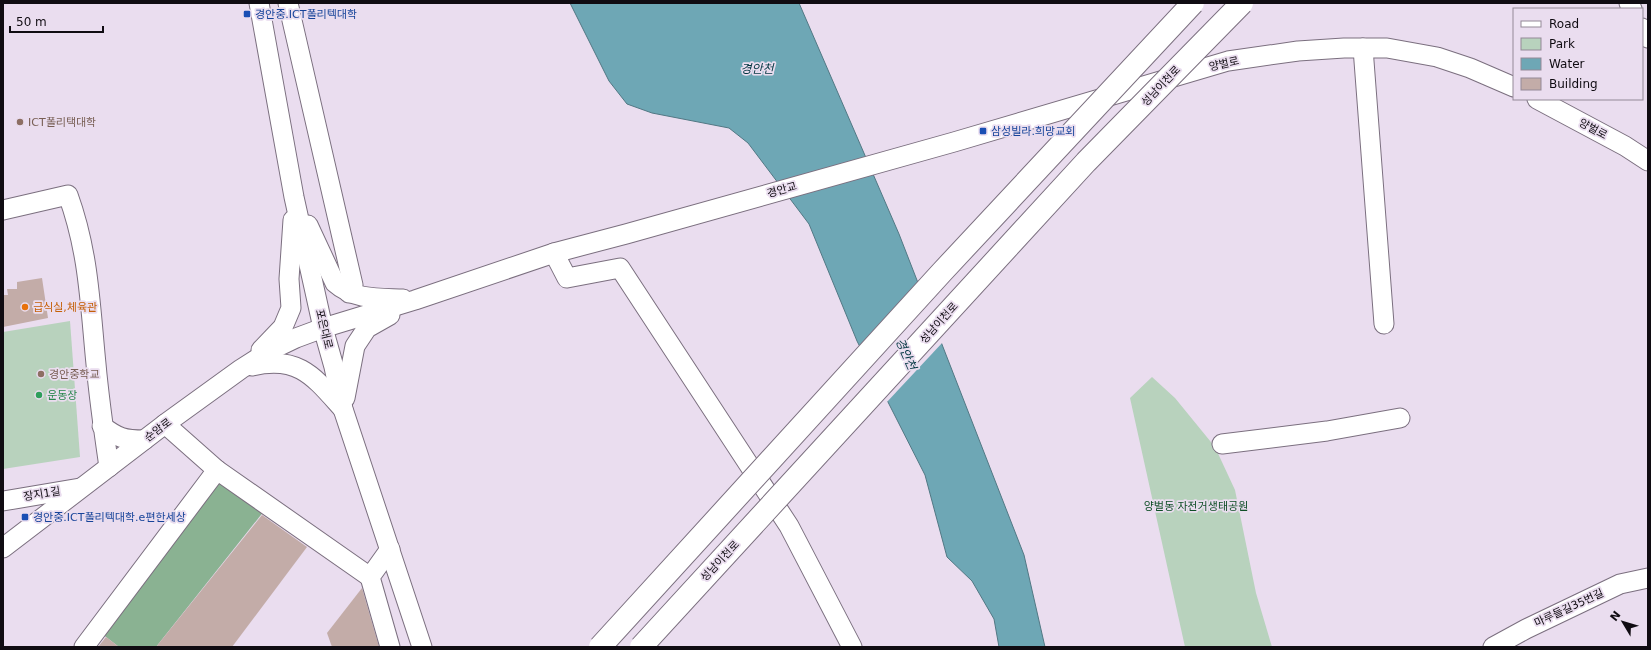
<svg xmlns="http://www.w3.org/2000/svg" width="1651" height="650" font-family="'DejaVu Sans','Noto Sans KR',sans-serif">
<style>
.green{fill:#b8d2bd}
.forest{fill:#8ab292}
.water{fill:#6ea7b5;stroke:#527884}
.pier{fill:#eaddef}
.building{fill:#c3aca8}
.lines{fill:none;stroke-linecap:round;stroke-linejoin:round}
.minor-casing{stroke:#7b6f7f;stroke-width:21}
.minor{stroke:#fff;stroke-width:19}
.highway-bridge-casing{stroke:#7b6f7f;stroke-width:24;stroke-linecap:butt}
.highway-bridge{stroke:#fff;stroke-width:22}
.transit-dot{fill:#1a4fb4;stroke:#eaddef;stroke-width:1.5}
.education-dot{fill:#8d6e63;stroke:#eaddef;stroke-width:1.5}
.food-dot{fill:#e8710a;stroke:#eaddef;stroke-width:1.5}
.leisure-dot{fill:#2e9e5b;stroke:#eaddef;stroke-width:1.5}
.labels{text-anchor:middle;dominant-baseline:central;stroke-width:3.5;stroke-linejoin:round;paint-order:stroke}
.transit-label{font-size:11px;fill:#164399;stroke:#eaddef;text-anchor:start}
.street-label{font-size:11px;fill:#100c12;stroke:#eaddef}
.education-label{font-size:11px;fill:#785e54;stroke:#eaddef;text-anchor:start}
.food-label{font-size:11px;fill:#c56008;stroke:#eaddef;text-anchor:start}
.leisure-label{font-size:11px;fill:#27864d;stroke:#eaddef;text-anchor:start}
.park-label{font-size:11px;fill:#0e4e26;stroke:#eaddef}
.water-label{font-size:12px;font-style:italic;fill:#003540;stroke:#eaddef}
</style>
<rect width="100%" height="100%" fill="#eaddef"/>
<!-- green -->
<g class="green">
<path d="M70 321 80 457 3 469V332Z"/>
<path d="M1152 377 1175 398 1215 447 1235 490 1256 593 1272 647H1185L1130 398Z"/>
</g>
<!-- forest -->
<path class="forest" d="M217 470 268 506 156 647H119L97 630Z"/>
<!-- water -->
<path class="water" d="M570 3H799L899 234 1024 555 1045 647H999L994 619 972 581 947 557 925 475 857 341 809 224 748 143 729 128 652 113 627 104 609 81Z"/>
<!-- pier -->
<path class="pier" d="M921 284 943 342 886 403 859 351Z"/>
<!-- building -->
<g class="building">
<path d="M42 278 48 318 3 327V295H8L7 289H17V282Z"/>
<path d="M262 515 307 547 232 647H156Z"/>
<path d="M362 588 379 647H332L327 633Z"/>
<path d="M106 637 119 647H98Z"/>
</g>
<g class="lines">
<defs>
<g id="minor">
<path d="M259 3 294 197 323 328 334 367 343 409 422 647"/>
<path d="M288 3 353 285 349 293"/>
<path d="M1629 3 1632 9"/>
<path d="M1642 28 1648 38"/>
<path d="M1363 48 1384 324"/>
<path d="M1537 99 1625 146 1648 161"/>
<path d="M3 210 68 195C89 253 90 304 96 364 99 398 104 433 109 467"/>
<path d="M308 225 335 283C354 300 379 298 403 299"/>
<path d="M554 253 567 278 620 268 789 526 852 647"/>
<path d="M261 350 283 327 291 308 289 279 293 220"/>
<path d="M252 366C299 355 314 377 343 409"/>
<path d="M345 398 355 346 367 328 390 315"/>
<path d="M165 424 217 470 370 577"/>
<path d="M102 426C118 438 124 440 144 440"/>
<path d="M1222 444 1327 431 1400 418"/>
<path d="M3 501 80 488"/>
<path d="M3 548 165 424 241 369 271 350 296 338 323 328 415 300 554 253 626 234 954 142 1228 61 1298 51 1344 48H1387L1437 57 1470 68 1514 87"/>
<path d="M390 549 370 577 390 647"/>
<path d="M84 647 217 470"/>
<path d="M1493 647 1526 629 1620 584 1648 578"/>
</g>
</defs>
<!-- minor casing -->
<use href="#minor" class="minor-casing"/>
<!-- minor -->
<use href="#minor" class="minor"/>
<defs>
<g id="highway-bridge">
<path d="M600 647 942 272 1193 3"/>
<path d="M641 647 1086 162 1242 3"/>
</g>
</defs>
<!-- highway-bridge casing -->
<use href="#highway-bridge" class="highway-bridge-casing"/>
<!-- highway-bridge -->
<use href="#highway-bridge" class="highway-bridge"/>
</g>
<!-- markers -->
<g class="transit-dot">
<rect x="243" y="10" width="8" height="8" rx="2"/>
<rect x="979" y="127" width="8" height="8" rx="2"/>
<rect x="21" y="513" width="8" height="8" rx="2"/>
</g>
<g class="education-dot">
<circle cx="20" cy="122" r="4"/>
<circle cx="41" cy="374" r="4"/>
</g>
<circle class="food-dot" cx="25" cy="307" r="4"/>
<circle class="leisure-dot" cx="39" cy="395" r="4"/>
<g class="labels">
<!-- transit labels -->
<g class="transit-label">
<text x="255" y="14">경안중.ICT폴리텍대학</text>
<text x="991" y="131">삼성빌라.희망교회</text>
<text x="33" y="517">경안중.ICT폴리텍대학.e편한세상</text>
</g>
<!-- street labels -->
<g class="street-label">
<text transform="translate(1224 64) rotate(-13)">양벌로</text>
<text transform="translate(1161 86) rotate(-46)">성남이천로</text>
<text transform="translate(1593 129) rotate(28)">양벌로</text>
<text transform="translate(782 190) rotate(-16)">경안교</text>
<text transform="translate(939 323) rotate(-48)">성남이천로</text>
<text transform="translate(324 329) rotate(76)">포은대로</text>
<text transform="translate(158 430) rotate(-37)">순암로</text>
<text transform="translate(42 494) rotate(-9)">장지1길</text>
<text transform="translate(720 561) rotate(-47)">성남이천로</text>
<text transform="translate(1569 608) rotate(-25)">마루들길35번길</text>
</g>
<!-- education labels -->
<g class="education-label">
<text x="28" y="122">ICT폴리택대학</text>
<text x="49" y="374">경안중학교</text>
</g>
<!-- food labels -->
<g class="food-label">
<text x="33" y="307">급식실,체육관</text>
</g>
<!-- leisure labels -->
<g class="leisure-label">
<text x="47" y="395">운동장</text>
</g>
<!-- park labels -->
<g class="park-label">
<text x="1196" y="506">양벌동 자전거생태공원</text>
</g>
<!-- water labels -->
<g class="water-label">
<text x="757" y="69">경안천</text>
<text transform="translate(906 354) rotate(66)">경안천</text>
</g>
</g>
<!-- border -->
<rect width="1651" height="650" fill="none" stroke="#100c12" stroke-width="8"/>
<!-- legend -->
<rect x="1513" y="8" width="130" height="92" fill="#eaddef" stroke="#938997"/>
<rect x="1521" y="21" width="20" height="6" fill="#ffffff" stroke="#938997"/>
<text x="1549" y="28" font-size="12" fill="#100c12">Road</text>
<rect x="1521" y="38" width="20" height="12" fill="#b8d2bd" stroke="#938997"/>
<text x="1549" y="48" font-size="12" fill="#100c12">Park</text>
<rect x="1521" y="58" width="20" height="12" fill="#6ea7b5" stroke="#938997"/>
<text x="1549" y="68" font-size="12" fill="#100c12">Water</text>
<rect x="1521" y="78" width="20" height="12" fill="#c3aca8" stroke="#938997"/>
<text x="1549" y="88" font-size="12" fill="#100c12">Building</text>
<!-- north arrow -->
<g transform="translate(1623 622) rotate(308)" stroke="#eaddef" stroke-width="3" paint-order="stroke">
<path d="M0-3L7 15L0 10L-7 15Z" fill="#100c12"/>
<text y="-6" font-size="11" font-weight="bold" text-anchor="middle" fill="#100c12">N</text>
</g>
<!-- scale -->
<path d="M10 26v6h93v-6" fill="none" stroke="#100c12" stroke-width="2"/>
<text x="16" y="26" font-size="12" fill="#100c12" stroke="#eaddef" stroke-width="3" paint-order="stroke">50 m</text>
</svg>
